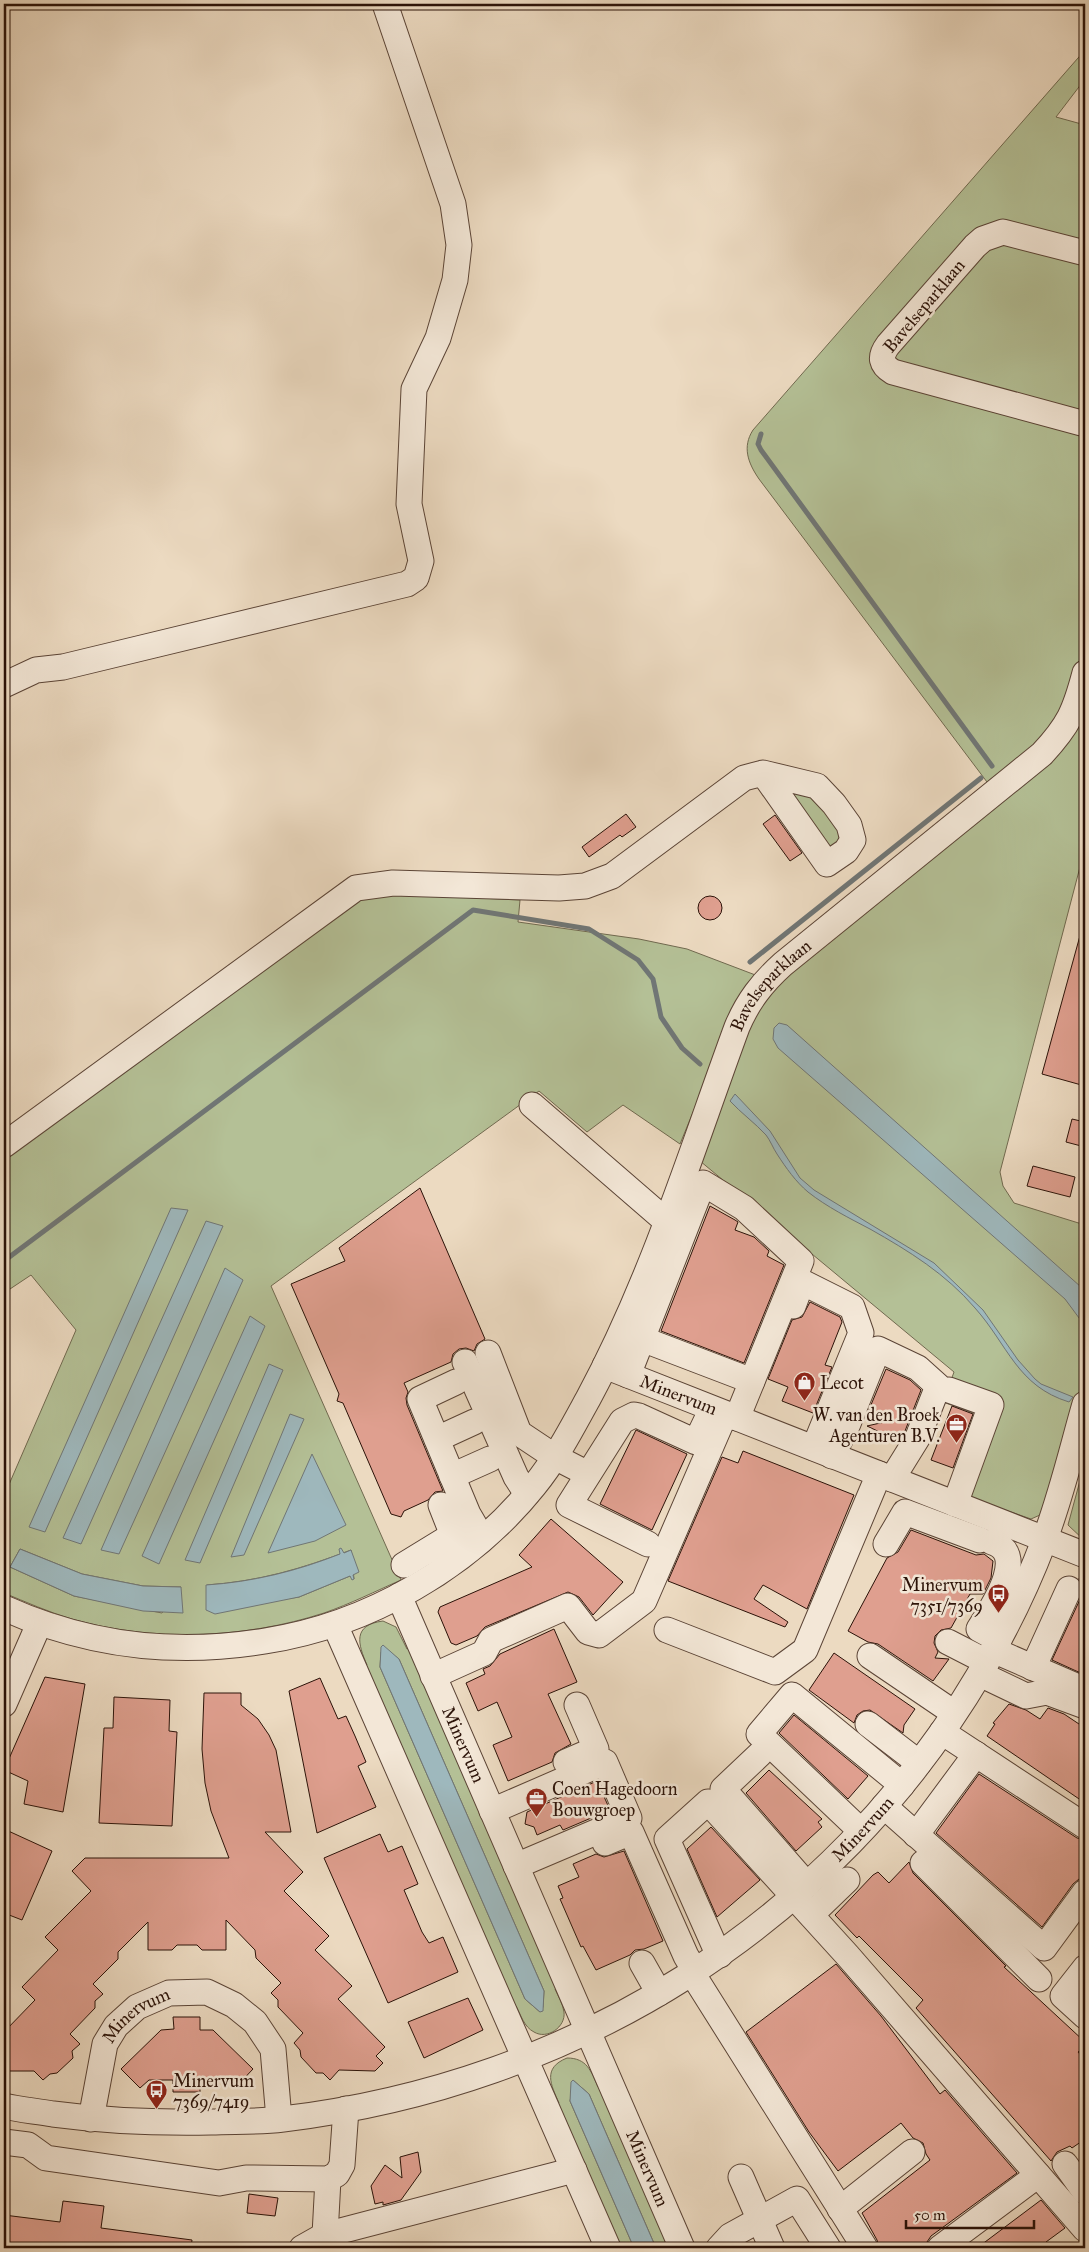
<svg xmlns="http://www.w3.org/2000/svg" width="1089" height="2252" font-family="'IM FELL Great Primer',serif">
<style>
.green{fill:#b4c096;stroke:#70694f;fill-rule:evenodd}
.water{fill:#9eb8bd;stroke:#707675}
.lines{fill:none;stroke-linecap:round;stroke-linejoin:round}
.stream{stroke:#707675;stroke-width:5}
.building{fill:#df9f8f;stroke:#2b1208}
.minor-casing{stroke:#5b4436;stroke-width:27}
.minor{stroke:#f3e7d7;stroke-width:25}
.labels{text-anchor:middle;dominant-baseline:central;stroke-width:5;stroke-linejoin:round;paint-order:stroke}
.street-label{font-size:18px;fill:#2b1208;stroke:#f3e7d7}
.poi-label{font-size:18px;fill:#2b1208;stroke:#f3e7d7;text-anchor:start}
</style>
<rect width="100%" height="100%" fill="#ecdac1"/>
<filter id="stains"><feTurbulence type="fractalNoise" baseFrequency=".004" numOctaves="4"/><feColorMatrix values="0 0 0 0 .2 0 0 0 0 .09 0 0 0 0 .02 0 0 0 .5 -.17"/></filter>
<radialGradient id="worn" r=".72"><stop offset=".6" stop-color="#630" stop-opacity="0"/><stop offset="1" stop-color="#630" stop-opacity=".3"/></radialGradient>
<!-- green -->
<g class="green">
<path d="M1085 50V79L1056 117 1085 125V643L1071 697 1049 734 990 786 759 479C748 463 742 447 753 430Z"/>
<path d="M1085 722V848L1000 1172 1003 1186 1014 1203 1085 1225V1375L1052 1495 1040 1515 1031 1519 965 1496 992 1420 943 1402 954 1372 694 1156 762 998 1076 727Z"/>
<path d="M786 791 813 794 839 831C840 841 836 845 826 847Z"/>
<path d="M377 893 520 900 518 922 639 939 687 949 758 976 739 1000 680 1144 623 1105 587 1132 539 1091 271 1286 401 1580C376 1591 350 1604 324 1613 244 1639 152 1642 72 1619 48 1612 26 1602 4 1593V1496L76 1330 31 1275 4 1293V1156L355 901ZM20 1549 82 1574 143 1586 181 1587 162 1613 74 1596 10 1567ZM351 1550 354 1579 350 1576 299 1597 207 1610V1585C260 1581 301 1569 351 1550Z"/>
<path d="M1085 1462V1541L1068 1525Z"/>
<path d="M383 1621 396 1627 407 1649 412 1647 561 1987 555 1989C558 1996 563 2004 564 2012 566 2027 547 2040 534 2032 524 2027 521 2015 516 2006L511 2008 362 1668 367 1665C358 1644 352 1625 383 1621ZM385 1649 399 1659 544 1991 543 2007 540 2012 525 1999 380 1667 381 1652Z"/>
<path d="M567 2058C587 2058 591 2071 598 2087L603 2085 675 2248H656L589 2094 574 2081 570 2101 634 2248H616L554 2106 559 2103C551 2085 542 2068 567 2058Z"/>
</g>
<!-- water -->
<g class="water">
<path d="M779 1023 787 1025 1081 1287 1085 1292V1326L1065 1299 778 1048 773 1039 774 1028Z"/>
<path d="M735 1094 770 1131 800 1178 814 1190 934 1263 983 1310 1018 1360 1035 1379 1041 1384 1073 1397 1069 1402C1017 1386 1008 1345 975 1308 946 1274 909 1251 870 1229 849 1218 827 1207 808 1192 796 1182 786 1168 777 1154 773 1148 770 1140 766 1135 755 1123 741 1113 730 1101Z"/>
<path d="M171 1208 188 1210 45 1532 29 1527Z"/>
<path d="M206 1221 223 1226 81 1544 63 1538Z"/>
<path d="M225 1268 243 1280 119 1554 101 1550Z"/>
<path d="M250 1316 265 1326 159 1564 142 1556Z"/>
<path d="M269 1364 283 1370 200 1563 185 1560Z"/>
<path d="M290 1414 304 1419 244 1555 231 1557Z"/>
<path d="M312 1454 346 1525 315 1541 268 1553Z"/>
<path d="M341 1548 344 1553 351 1550 359 1572 353 1575 354 1579 352 1580 350 1576 299 1597 215 1614 206 1610V1585C253 1582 297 1571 340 1554L339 1549Z"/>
<path d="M20 1549 82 1574 143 1586 181 1587 183 1613 143 1611 74 1596 10 1567Z"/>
<path d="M383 1645 399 1659 544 1991 543 2011 540 2012 525 1999 380 1667 381 1647Z"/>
<path d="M573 2080 589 2094 656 2248H634L570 2101 571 2082Z"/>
</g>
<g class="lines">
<!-- stream -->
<g class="stream">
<path d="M761 434 758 444 761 450 992 766"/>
<path d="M750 962 981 778"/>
<path d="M4 1261 473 910 589 929 638 960 653 979 661 1017 682 1048 700 1064"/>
</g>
</g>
<!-- building -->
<g class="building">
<path d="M626 814 636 827 622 837 620 835 589 857 582 847Z"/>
<path d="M775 815 802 853 790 861 763 824Z"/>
<circle cx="710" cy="908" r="12"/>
<path d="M1081 932H1085V1086L1042 1074Z"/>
<path d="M1072 1119 1085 1122V1147L1066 1142Z"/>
<path d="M1033 1166 1075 1177 1070 1197 1027 1186Z"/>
<path d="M420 1188 485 1339 477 1344 474 1351 466 1348 459 1349 453 1354 451 1362 404 1383 408 1392 406 1398 407 1405 443 1491 435 1492 428 1500 404 1511 401 1517 391 1514 343 1403 337 1401 339 1394 291 1284 345 1261 339 1248Z"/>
<path d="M710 1206 735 1220 738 1222 735 1230 754 1237 769 1251 767 1256 784 1265 744 1363 661 1331Z"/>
<path d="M810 1302 840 1317 842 1322 825 1365 832 1367 813 1413 782 1401 788 1387 768 1379 792 1320 802 1317Z"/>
<path d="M886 1369 910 1380 921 1390 905 1431 898 1443 888 1436 867 1426 889 1421 868 1412Z"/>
<path d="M952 1406 973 1414 953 1468 931 1460Z"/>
<path d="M636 1430 687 1454 652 1530 600 1504Z"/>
<path d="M743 1451 854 1495 807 1609 763 1585 754 1599 788 1622 785 1627 668 1581 722 1457 738 1463Z"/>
<path d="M551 1519 623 1582 593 1615 579 1597 568 1592 485 1627 477 1636 456 1645 451 1643 438 1612 440 1607 532 1567 519 1555Z"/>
<path d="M911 1530 976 1555 984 1554 993 1561 991 1578 983 1594H970L951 1628 941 1630 935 1636 934 1643 938 1652 935 1658 949 1659 933 1681 878 1644 868 1642 848 1631 887 1558 898 1552Z"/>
<path d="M1083 1569H1085V1675L1052 1660 1082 1595 1083 1587 1079 1579Z"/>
<path d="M554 1629 577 1682 548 1694 571 1744 555 1753 552 1762 508 1781 493 1745 512 1737 497 1702 478 1711 466 1683 485 1674 483 1669 490 1666 500 1654Z"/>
<path d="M834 1653 915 1709 904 1725 903 1733 870 1710 863 1711 857 1715 854 1723 809 1690Z"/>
<path d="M45 1677 85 1684 63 1812 24 1804 28 1781 4 1770Z"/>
<path d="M320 1678 338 1719 346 1716 355 1736 366 1762 358 1766 376 1807 317 1833 289 1691Z"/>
<path d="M204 1693H241V1705L258 1719 269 1735 276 1750 291 1832H265L303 1872 284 1891 329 1936 315 1950 352 1986 338 1999 385 2047 376 2056 383 2063 375 2071 339 2070 330 2080 323 2073H316L301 2057 300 2050 294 2043 303 2033 278 2007V2000L271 1993 281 1983 256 1958 255 1950 226 1920V1950H202L197 1945H177L172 1950H148V1922L118 1952V1959L93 1984 103 1994 95 2001V2008L70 2034 80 2044 72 2051 73 2058 57 2073 50 2074 43 2080 34 2071H4V2032L35 2000 22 1987 58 1950 45 1937 91 1891 72 1871 85 1858H229L211 1811 205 1783 202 1749Z"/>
<path d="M114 1697 170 1700 169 1731 177 1732 172 1826 99 1823 104 1728H113Z"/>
<path d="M1009 1704 1026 1710 1040 1719 1048 1708 1064 1714 1085 1728V1803L987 1736 995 1724 993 1723Z"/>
<path d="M794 1715 868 1776 848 1799 779 1733Z"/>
<path d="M769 1770 822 1819 818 1822 822 1827 796 1851 746 1793Z"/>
<path d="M979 1774 1077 1838 1085 1840V1878L1079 1879 1073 1884 1042 1927 936 1833Z"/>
<path d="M597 1781 610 1810 563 1830 560 1825 537 1835 534 1827 525 1824 527 1812Z"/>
<path d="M711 1827 760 1880 717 1917 687 1849Z"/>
<path d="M4 1829 52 1851 22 1920 4 1913Z"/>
<path d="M380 1834 388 1852 402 1846 418 1884 404 1890 422 1932 429 1943 443 1937 458 1972 388 2003 324 1858Z"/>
<path d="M624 1851 663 1941 644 1949 635 1950 630 1955 596 1970 583 1946 581 1947 560 1899 563 1898 558 1886 579 1877 573 1864 596 1854 604 1857Z"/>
<path d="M909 1862 913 1873 1006 1966 1004 1967 1085 2042V2046L1078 2052 1085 2060V2139L1072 2148 1070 2146 1057 2152 1051 2161 916 2008 923 2000 859 1936 857 1938 835 1915 873 1875 878 1872 889 1883Z"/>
<path d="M836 1964 881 2016 940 2094 945 2090 1017 2173 931 2236 927 2242 926 2248H879L877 2240 862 2213 930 2160 926 2154 923 2143 913 2138 901 2123 838 2171 809 2132 746 2032Z"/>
<path d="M468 1998 483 2030 424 2058 408 2022Z"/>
<path d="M173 2017H200V2030H213L253 2069 234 2089 225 2080H200V2092H173V2080H149L140 2088 121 2069 161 2030 174 2029Z"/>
<path d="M418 2152 421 2172 401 2200 383 2205V2202L375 2204 371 2186 385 2165 402 2178 400 2157Z"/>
<path d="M249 2194 278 2198 275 2216 247 2213Z"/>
<path d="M1041 2200 1065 2228 1046 2242 1052 2248H977Z"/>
<path d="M63 2201 104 2206 101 2228 192 2240 191 2248H4V2215L60 2222Z"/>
</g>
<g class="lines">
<defs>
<g id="minor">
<path d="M1085 253 1003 232 983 239 975 246 888 345C879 357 881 365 893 372L1085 424"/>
<path d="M4 685 36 670 63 667 407 584 416 578 421 561 409 504 414 389 438 338 455 280 459 245 453 204 385 4"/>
<path d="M532 1105 666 1221"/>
<path d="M4 1145 356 888 393 883 559 888 585 886 612 876 744 778 763 773 817 786 834 804 849 825 853 840 846 851 827 864 763 773"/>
<path d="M793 1306 802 1282 852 1307 861 1333 814 1448"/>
<path d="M642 1339 752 1381"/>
<path d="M488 1353 519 1433 555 1457 588 1474"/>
<path d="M465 1362 516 1477 527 1494"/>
<path id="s1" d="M605 1366 1085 1555"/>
<path d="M628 1375 703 1183 744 1208 801 1261 737 1418"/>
<path d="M456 1382 420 1399 468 1514 482 1538"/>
<path d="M949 1390 991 1405 955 1504"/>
<path d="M437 1439 474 1422"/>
<path d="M832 1456 847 1426 878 1349 918 1368 938 1386 918 1437 892 1479"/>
<path d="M452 1476 490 1459"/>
<path d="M441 1505 454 1538 461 1549"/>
<path d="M992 1542C1030 1554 991 1609 979 1629L999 1640"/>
<path d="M648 1544 569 1505 622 1421 634 1415 639 1416 696 1442 710 1413"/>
<path d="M886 1544 905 1512 980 1540"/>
<path d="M404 1565 453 1535"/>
<path id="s2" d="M399 1596 682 2248"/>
<path id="s3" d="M4 1608C88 1646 174 1656 265 1641 368 1625 469 1567 534 1486 556 1459 572 1428 589 1397 652 1280 691 1152 737 1027 748 1001 762 983 783 964L1042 754C1069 725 1075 711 1085 673"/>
<path d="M335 1625 608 2248"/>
<path d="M667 1630 775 1672 805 1650 879 1474"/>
<path d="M948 1642 987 1662"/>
<path d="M993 1650 1078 1687"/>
<path d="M870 1656 954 1713"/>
<path d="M1033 1668 1069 1589"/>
<path d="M980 1674 1026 1696 1047 1692 1085 1706"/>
<path d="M433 1676 484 1653 491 1640 568 1606 588 1632 599 1635 644 1601 725 1414"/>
<path d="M4 1704 39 1624"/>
<path d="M868 1724 919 1763"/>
<path d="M942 1732 1085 1826"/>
<path d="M760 1754 723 1789 807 1885"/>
<path d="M566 1762 596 1749 577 1705"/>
<path d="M884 1806 1044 1948 1085 1892"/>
<path d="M492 1811 605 1762 629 1818 516 1866"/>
<path d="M861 1831 759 1734 792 1695 902 1785"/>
<path d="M916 1835 976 1754"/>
<path d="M605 1843 631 1832 686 1956 695 1971"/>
<path d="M923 1863 1039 1979"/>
<path d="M819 1907 847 1880"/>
<path d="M720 1955 715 1947 667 1839 708 1802 848 1956 1085 2229"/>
<path d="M642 1963 659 1993"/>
<path d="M1085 1968 1063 1996 1085 2016"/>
<path d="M692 1973 865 2248"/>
<path id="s4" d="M4 2106C20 2110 37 2111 53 2114 106 2121 158 2123 211 2122 235 2121 259 2122 283 2119 574 2084 832 1925 982 1670 1006 1629 1027 1586 1044 1541 1061 1497 1072 1449 1085 1404"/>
<path id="s5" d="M91 2119 105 2044 116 2026 137 2007 169 1993 207 1992 234 2005 255 2022 273 2049 279 2119"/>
<path d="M4 2142 28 2145 46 2158 219 2183 246 2178 328 2179 337 2174 342 2165 346 2109"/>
<path d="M1065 2164 1085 2192"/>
<path d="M741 2177 772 2248"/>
<path d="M328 2179 325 2235 333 2248"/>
<path d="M840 2209 912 2152"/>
<path d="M302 2248 325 2235 574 2170"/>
<path d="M719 2248 730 2236 797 2199 828 2248"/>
<path d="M940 2248 1038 2175"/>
</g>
</defs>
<!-- minor casing -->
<use href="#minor" class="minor-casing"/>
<!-- minor -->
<use href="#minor" class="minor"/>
</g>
<!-- icons -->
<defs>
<symbol id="shop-pin" viewBox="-11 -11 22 30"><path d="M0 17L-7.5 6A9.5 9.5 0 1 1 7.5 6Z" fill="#8f2418" stroke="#f3e7d7"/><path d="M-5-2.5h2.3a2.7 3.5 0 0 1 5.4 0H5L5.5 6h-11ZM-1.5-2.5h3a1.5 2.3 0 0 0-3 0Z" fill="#fff"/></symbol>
<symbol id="office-pin" viewBox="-11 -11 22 30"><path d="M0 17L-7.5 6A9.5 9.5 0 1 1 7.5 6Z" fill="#8f2418" stroke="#f3e7d7"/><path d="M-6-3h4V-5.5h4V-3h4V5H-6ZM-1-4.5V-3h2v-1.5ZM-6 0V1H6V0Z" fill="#fff"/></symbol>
<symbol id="bus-pin" viewBox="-11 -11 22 30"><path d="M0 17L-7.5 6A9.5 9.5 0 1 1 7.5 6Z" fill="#8f2418" stroke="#f3e7d7"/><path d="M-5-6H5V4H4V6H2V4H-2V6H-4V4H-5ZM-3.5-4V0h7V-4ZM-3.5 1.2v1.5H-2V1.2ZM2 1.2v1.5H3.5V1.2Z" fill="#fff"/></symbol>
</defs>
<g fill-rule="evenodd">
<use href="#shop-pin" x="792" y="1370" width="25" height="34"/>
<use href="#office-pin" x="944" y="1412" width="25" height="34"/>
<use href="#bus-pin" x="986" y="1582" width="25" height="34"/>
<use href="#office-pin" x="524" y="1786" width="25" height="34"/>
<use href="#bus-pin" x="144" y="2078" width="25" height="34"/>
</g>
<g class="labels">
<!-- street labels -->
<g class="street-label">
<text transform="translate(924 306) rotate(-50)">Bavelseparklaan</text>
<text stroke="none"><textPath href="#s3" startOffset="1142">Bavelseparklaan</textPath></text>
<text stroke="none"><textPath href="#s1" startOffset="79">Minervum</textPath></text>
<text stroke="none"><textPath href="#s2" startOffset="162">Minervum</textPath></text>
<text stroke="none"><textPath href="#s4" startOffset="942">Minervum</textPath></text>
<text stroke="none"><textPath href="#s5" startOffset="120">Minervum</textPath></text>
<text stroke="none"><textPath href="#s2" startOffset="624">Minervum</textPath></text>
</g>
<!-- poi labels -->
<g class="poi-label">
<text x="820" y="1383">Lecot</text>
<text x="940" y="1415" text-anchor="end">W. van den Broek<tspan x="940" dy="21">Agenturen B.V.</tspan></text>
<text x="983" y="1585" text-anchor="end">Minervum<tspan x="983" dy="21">7351/7369</tspan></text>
<text x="552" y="1789">Coen Hagedoorn<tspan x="552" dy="21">Bouwgroep</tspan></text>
<text x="173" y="2081">Minervum<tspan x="173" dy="21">7369/7419</tspan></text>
</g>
</g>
<!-- margin -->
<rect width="1089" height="2252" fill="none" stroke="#ecdac1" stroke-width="20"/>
<rect x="5" y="5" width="1079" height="2242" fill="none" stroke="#2b1208" stroke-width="2.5"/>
<rect x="10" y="10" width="1069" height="2232" fill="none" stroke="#2b1208"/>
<!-- scale -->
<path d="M906 2220v8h128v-8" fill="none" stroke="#2b1208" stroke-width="2.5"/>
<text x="914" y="2220" font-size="15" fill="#2b1208" stroke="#f3e7d7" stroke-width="4" paint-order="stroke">50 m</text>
<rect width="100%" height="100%" filter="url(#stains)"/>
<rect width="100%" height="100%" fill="url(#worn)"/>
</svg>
